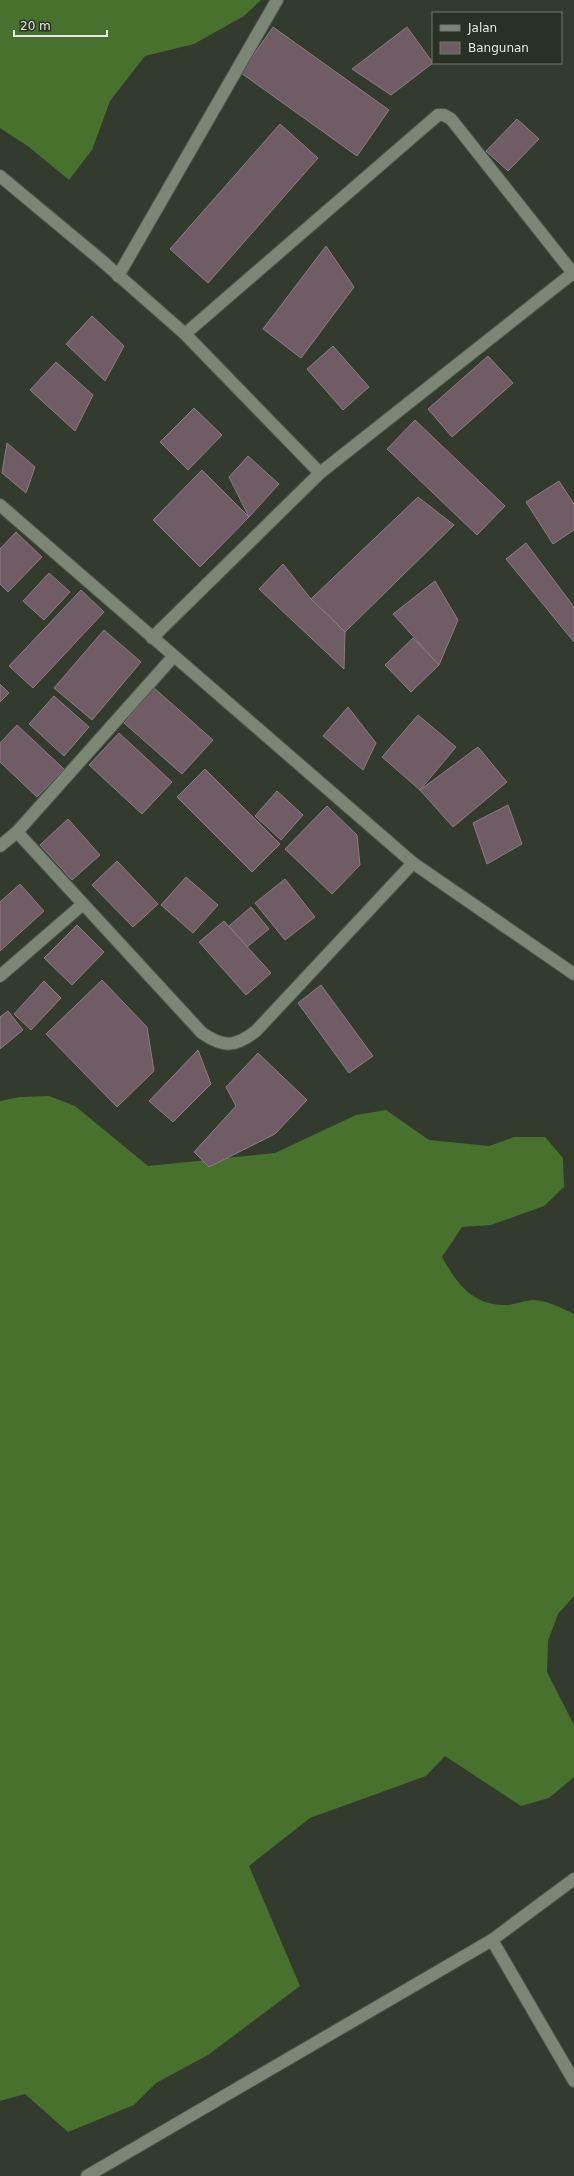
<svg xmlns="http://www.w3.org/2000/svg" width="574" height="2176" font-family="'DejaVu Sans',sans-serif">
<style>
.forest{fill:#48712e}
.building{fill:#6f5c64;stroke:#8f7b84}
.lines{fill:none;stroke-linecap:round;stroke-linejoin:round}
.street-casing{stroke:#4e564a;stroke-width:14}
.secondary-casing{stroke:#4e564a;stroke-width:14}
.street{stroke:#7b8675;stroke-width:12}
.secondary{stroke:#7b8675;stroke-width:12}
</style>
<rect width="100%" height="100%" fill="#323b2d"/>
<!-- forest -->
<g class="forest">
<path d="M0 0H261L244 16 194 44 145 56 110 101 92 150 69 180 29 147 0 128Z"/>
<path d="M49 1096 75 1106 148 1166 275 1153 356 1115 386 1110 429 1140 489 1146 514 1137H545L563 1158 564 1187 544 1206 491 1225 462 1227 442 1257C456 1282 471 1304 503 1305 513 1306 524 1300 534 1300 548 1301 562 1308 574 1314V1596L558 1614 548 1641 547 1672 574 1725V1777L549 1798 521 1806 445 1756 426 1776 310 1818 249 1866 300 1986 208 2055 156 2083 134 2105 68 2132 25 2094 0 2101V1101L20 1097Z"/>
</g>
<!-- building -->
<g class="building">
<path d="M273 27 389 110 357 156 241 73Z"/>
<path d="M407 27 433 63 391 95 352 69Z"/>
<path d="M517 119 539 139 508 171 486 151Z"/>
<path d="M280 124 318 158 208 283 170 249Z"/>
<path d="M326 246 354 287 301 358 263 329Z"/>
<path d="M92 316 124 346 105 381 66 344Z"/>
<path d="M333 346 369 387 343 410 307 369Z"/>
<path d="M488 356 513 383 452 437 428 409Z"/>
<path d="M56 362 93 395 75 431 30 390Z"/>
<path d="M194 408 222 435 188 470 160 442Z"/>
<path d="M415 420 505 506 477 535 387 449Z"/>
<path d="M7 443 35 467 26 493 2 473Z"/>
<path d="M248 456 279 484 249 517 229 477Z"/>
<path d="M202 470 249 517 200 567 153 520Z"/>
<path d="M559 481 574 504V530L553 544 526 502Z"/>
<path d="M418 497 454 525 345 632 311 599Z"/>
<path d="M16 532 42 557 8 592 0 584V549Z"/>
<path d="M526 543 574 607V642L506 559Z"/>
<path d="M283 564 311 599 345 632 344 669 259 589Z"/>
<path d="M49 573 70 592 44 620 23 601Z"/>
<path d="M435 581 458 620 439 665 393 614Z"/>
<path d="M81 590 104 612 33 688 9 666Z"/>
<path d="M104 630 141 662 92 720 54 688Z"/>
<path d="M413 638 439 665 411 692 385 665Z"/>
<path d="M0 684 9 693 0 702Z"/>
<path d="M154 688 213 740 182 774 124 723Z"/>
<path d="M54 696 89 727 64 756 29 724Z"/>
<path d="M348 707 376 743 363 770 323 736Z"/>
<path d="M418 715 456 747 420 790 382 757Z"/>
<path d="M17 725 64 769 37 797 0 762V743Z"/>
<path d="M119 733 172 782 142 814 89 765Z"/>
<path d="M478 747 507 782 453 827 420 790Z"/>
<path d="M205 769 280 844 252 872 177 797Z"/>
<path d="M277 791 303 815 281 840 255 816Z"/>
<path d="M508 805 522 844 487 864 473 823Z"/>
<path d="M327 806 357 835 360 865 332 894 285 849Z"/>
<path d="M68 819 100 855 72 880 40 845Z"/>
<path d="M117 861 158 904 133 927 92 885Z"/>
<path d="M186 877 218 905 193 933 161 905Z"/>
<path d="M285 879 315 917 285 940 255 903Z"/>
<path d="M20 884 44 911 0 951V902Z"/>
<path d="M251 907 269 929 247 947 229 926Z"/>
<path d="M224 921 271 973 246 995 199 942Z"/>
<path d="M77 925 104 952 72 985 44 958Z"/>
<path d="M102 980 147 1027 154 1071 117 1107 46 1034Z"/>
<path d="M44 981 61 998 31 1030 14 1014Z"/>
<path d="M321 985 373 1056 349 1073 298 1003Z"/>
<path d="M8 1011 23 1030 0 1049V1017Z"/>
<path d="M198 1050 211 1084 173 1122 149 1101Z"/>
<path d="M258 1053 307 1100 275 1134 209 1167 194 1152 236 1106 226 1087Z"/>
</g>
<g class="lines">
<defs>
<g id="street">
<path d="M0 176 101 260 185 334 320 473"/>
<path d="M118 276 277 0"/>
<path d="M185 334 438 115H444L451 119 573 273"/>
<path d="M0 505 413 863 574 974"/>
<path d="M152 638 320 473 573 273 574 275"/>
<path d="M17 832 202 1033C224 1048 235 1047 256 1031L413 863"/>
<path d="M0 846 17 832 173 657"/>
<path d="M0 976 83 904"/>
<path d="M492 1940 574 2081"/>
</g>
<path id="secondary" d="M87 2176 492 1940 574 1879"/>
</defs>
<!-- street casing -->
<use href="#street" class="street-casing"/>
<!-- secondary casing -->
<use href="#secondary" class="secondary-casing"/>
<!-- street -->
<use href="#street" class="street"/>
<!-- secondary -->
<use href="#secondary" class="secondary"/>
</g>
<!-- legend -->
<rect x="432" y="12" width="130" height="52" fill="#283123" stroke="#737b6f"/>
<rect x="440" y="25" width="20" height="6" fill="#7b8675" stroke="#737b6f"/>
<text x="468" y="32" font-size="12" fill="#e4eae1">Jalan</text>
<rect x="440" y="42" width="20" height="12" fill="#6f5c64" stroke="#737b6f"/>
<text x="468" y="52" font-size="12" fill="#e4eae1">Bangunan</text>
<!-- scale -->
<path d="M14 30v6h93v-6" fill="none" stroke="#e4eae1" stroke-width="2"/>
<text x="20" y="30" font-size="12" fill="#e4eae1" stroke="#283123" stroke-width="3" paint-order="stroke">20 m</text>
</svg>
